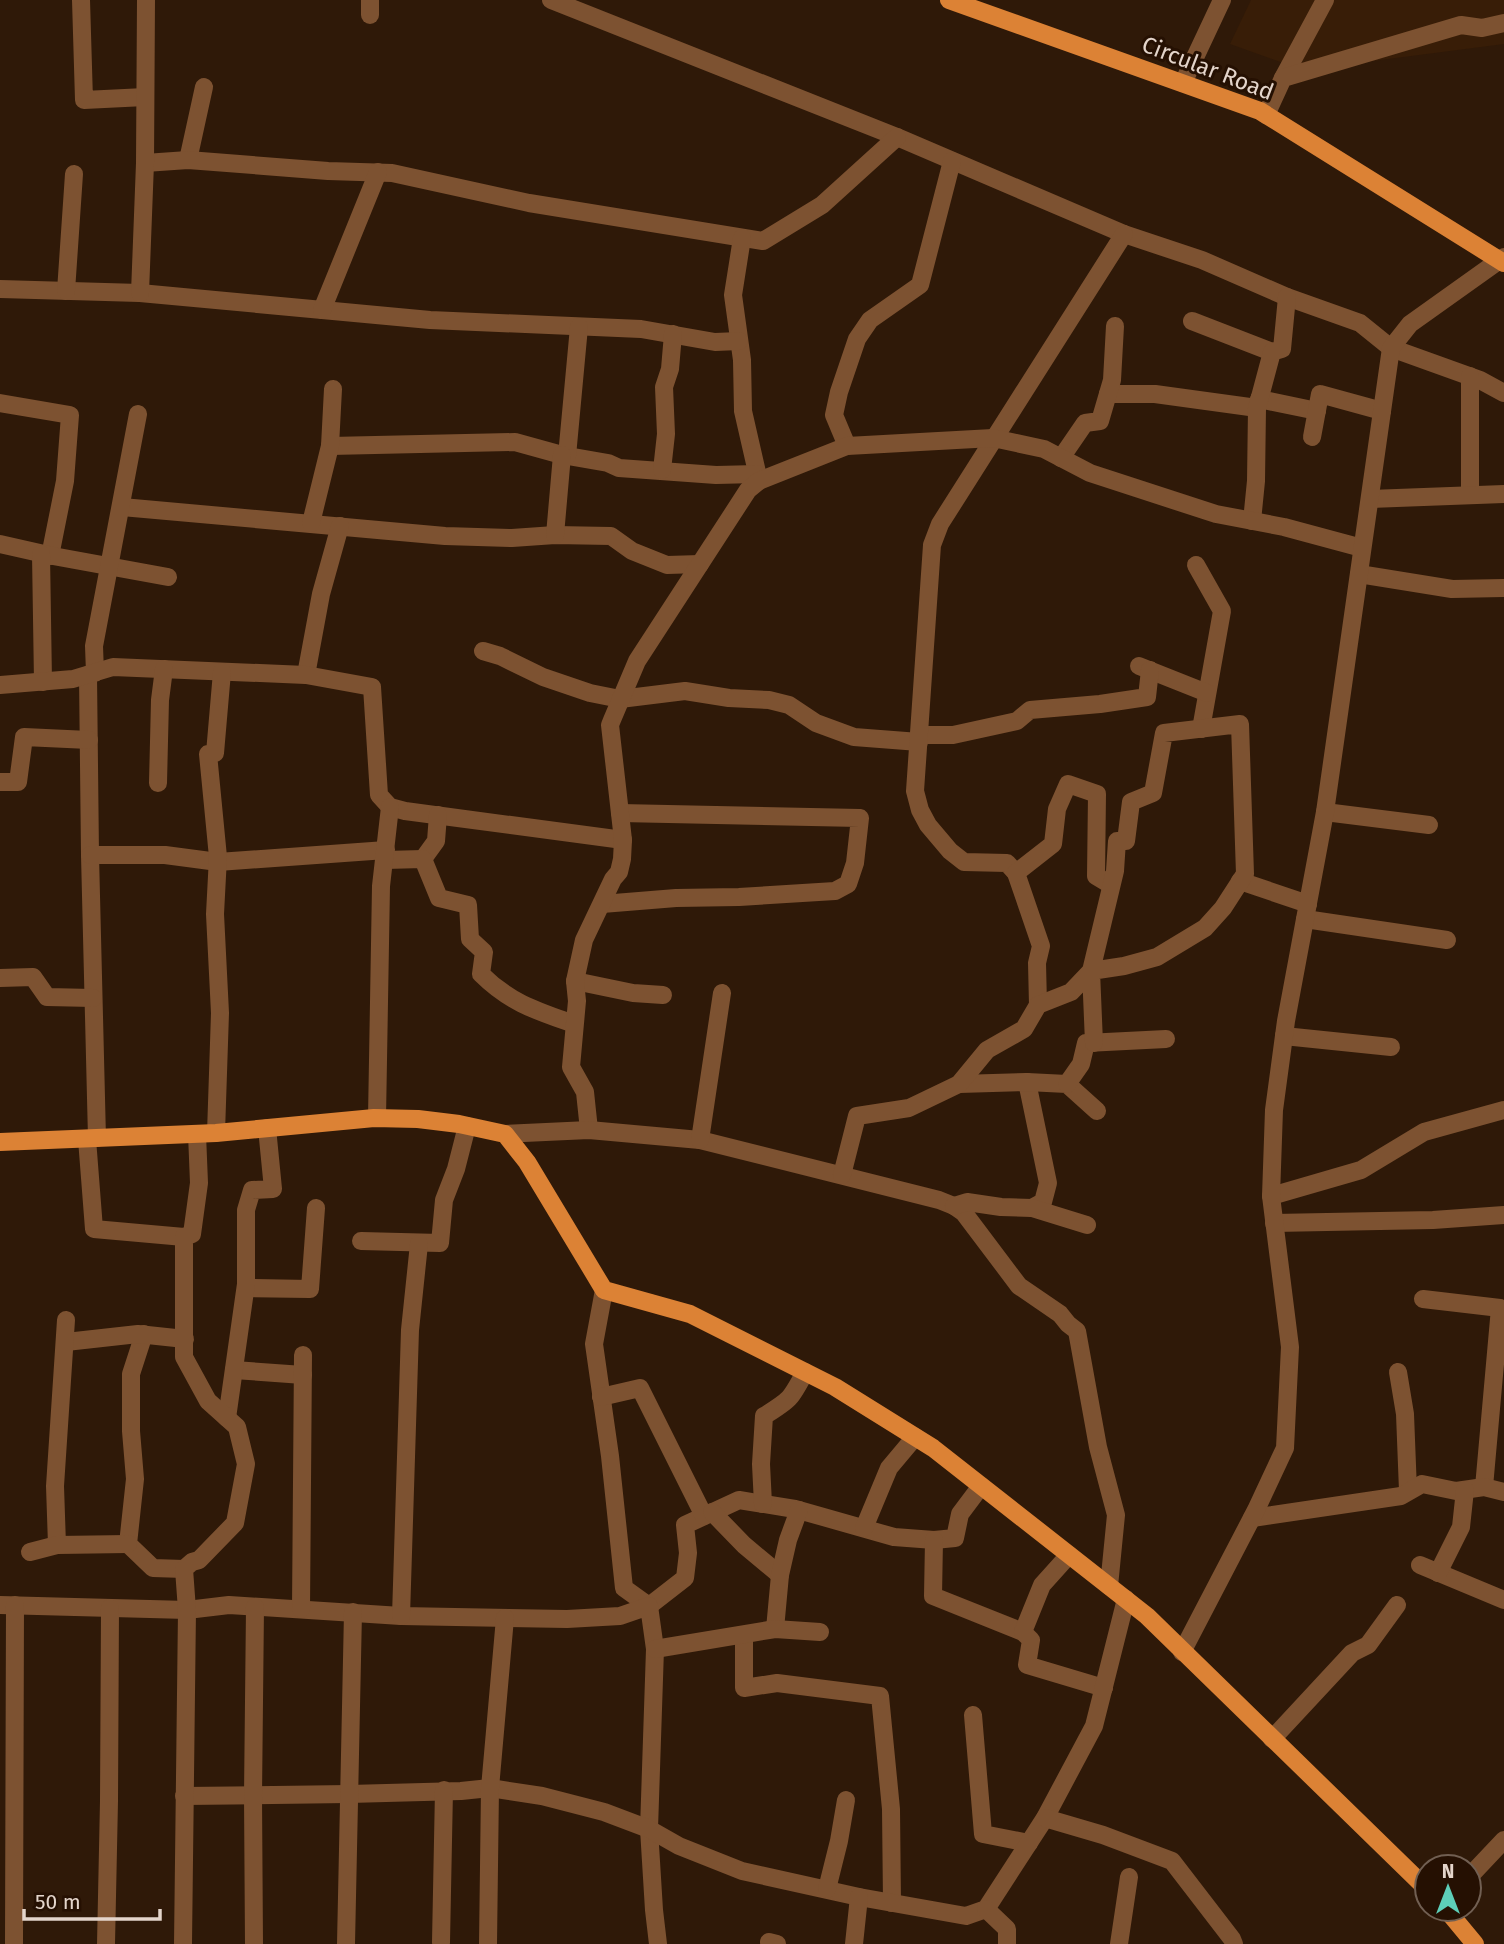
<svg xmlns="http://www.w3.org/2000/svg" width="1504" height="1944" font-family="'Fira Sans',sans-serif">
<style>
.built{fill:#381d07}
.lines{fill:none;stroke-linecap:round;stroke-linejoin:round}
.minor{stroke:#7d5231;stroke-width:18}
.major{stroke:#dc8235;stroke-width:18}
.labels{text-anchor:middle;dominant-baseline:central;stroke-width:6;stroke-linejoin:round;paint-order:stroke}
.street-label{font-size:23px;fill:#e4d5cb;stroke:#251002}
</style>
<rect width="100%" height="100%" fill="#2f1908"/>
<!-- built -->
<path class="built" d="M1251 0H1504V44L1303 70 1230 44Z"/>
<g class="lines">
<!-- minor -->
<g class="minor">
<path d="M81 0 84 100 145 97"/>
<path d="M370 0V15"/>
<path d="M551 0 897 137 1124 234 1202 260 1287 297 1360 323 1391 348 1480 380 1504 393"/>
<path d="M1283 78 1325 0"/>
<path d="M1183 83 1222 0"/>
<path d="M1266 115 1283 78 1461 25 1482 28 1504 23"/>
<path d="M188 160 204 87"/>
<path d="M145 163 188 160 328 171 392 173 529 203 763 241 822 205 897 137"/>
<path d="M742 238 733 295 742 360 743 411 759 481"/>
<path d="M0 289 140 293 430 320 641 329 715 342 739 341"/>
<path d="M66 291 74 174"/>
<path d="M140 293 145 163 146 0"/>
<path d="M322 310 378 172"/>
<path d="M1192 321 1272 352"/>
<path d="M1108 394H1155L1257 408"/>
<path d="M1259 399 1317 411"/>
<path d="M0 403 70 415 65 481 50 556"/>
<path d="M1312 437 1320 394 1382 411"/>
<path d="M330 446 515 442 562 455 608 463 619 468 716 475 757 474"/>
<path d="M847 446 834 415 839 392 857 339 870 320 920 285 952 161"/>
<path d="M567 456 579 327"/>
<path d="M1061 458 1085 423 1100 421 1112 380 1115 326"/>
<path d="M662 470 666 434 664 387 670 369 673 334"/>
<path d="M1470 495V376"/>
<path d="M1370 499 1504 494"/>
<path d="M122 507 445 536 512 538 555 535 611 536 632 551 667 565 700 564"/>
<path d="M1252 521 1256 481 1257 408 1272 352 1282 349 1287 297"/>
<path d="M311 523 330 446 333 389"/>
<path d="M555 535 562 455"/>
<path d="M0 544 53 556 168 577"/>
<path d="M41 554 43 682"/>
<path d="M1196 565 1222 611 1201 729"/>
<path d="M1359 574 1452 589 1504 588"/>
<path d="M483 651 500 656 543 677 590 693 620 699 685 691 729 698 769 700 789 705 816 723 854 737 919 742"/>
<path d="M1139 666 1207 693"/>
<path d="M95 673 94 646 138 414"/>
<path d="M88 675 90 855 97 1138"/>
<path d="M306 675 321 594 340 526"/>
<path d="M0 685 73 679 113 667 306 675 372 687 379 795 390 807 405 811 623 840"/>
<path d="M919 735H953L1017 721 1030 710 1100 704 1147 697 1150 670"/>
<path d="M0 782H18L24 737 89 740"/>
<path d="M158 783 160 700 164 669"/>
<path d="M1325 812 1429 825"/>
<path d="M90 855H165L218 862 386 850"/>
<path d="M423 859 436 841 438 815"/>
<path d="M385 860 423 859 439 898 468 905 470 939 484 952 481 974C510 1003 537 1011 574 1024"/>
<path d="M1016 873 1007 863 964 862 950 851 928 825 920 810 915 791 932 545 940 524 1124 234"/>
<path d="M1240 881 1308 904"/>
<path d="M602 904 676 898 739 897 835 891 848 884 855 863 860 818 620 813"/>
<path d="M1305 919 1447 940"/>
<path d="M0 978 33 977 47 997 93 998"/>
<path d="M575 981 633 993 663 995"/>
<path d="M1038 1005 1037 963 1041 946 1016 873 1053 844 1057 809 1068 784 1097 794 1096 876 1111 885"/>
<path d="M1284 1036 1391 1047"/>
<path d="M1027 1082 1048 1183 1043 1202 1032 1208"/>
<path d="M959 1084 1027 1082 1067 1084 1097 1111"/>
<path d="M1067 1084 1081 1064 1086 1043 1166 1039"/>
<path d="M377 1118 381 886 390 807"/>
<path d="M589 1130 585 1092 571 1067 577 1001 575 981 584 940 613 879 619 872 622 859 623 840 610 725 612 720 637 661 748 490 759 481 847 446 993 438 1044 449 1090 473 1216 514 1284 527 1362 548"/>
<path d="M216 1133 220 1013 215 914 218 857 208 754 215 753 222 672"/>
<path d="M505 1134 589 1130 700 1140 939 1200 954 1206 964 1213 1019 1286 1060 1314 1068 1324 1077 1331 1098 1447 1116 1515 1109 1586"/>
<path d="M87 1139 94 1229 184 1237"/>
<path d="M700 1140 722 993"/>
<path d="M842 1175 857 1116 909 1108 959 1084 987 1050 1024 1029 1038 1005 1071 992 1091 971 1124 966 1157 957 1205 928 1223 908 1245 874 1240 724 1164 733 1153 793 1131 802 1126 841H1117L1115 871 1091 971 1094 1043"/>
<path d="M1271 1196 1361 1170 1424 1132 1504 1110"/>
<path d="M954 1206 967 1202 1001 1207 1032 1208 1087 1225"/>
<path d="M1274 1223 1433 1220 1504 1215"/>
<path d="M361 1241 440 1243 444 1200 456 1169 467 1126"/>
<path d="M246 1288 310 1289 316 1208"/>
<path d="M604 1290 594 1344 610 1456 624 1588 649 1606 685 1578 688 1553 685 1525 739 1500 795 1509 894 1537 934 1540 955 1538 960 1514 981 1486"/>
<path d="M1423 1299 1500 1308 1484 1487"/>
<path d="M144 1334 131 1374V1431L135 1479 128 1544 153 1568 184 1569"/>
<path d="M66 1342 138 1334 185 1339"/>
<path d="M234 1370 303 1375"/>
<path d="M1398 1372 1405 1414 1408 1491"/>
<path d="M601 1397 640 1388 704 1516"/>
<path d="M227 1418 246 1284V1210L252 1190 273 1189 267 1128"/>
<path d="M763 1504 761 1464 764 1416C790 1400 791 1399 805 1372"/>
<path d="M712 1512 744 1545 780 1575"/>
<path d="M1252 1518 1401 1496 1422 1484 1456 1491 1484 1487 1504 1492"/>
<path d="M864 1528 889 1468 915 1437"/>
<path d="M934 1540 933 1596 1023 1632"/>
<path d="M57 1545 55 1486 66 1320"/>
<path d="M30 1552 57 1545 128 1544"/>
<path d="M1069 1555 1042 1585 1023 1632 1031 1640 1027 1665 1104 1688"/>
<path d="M1420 1565 1504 1600"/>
<path d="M1438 1573 1461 1527 1465 1490"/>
<path d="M0 1605 187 1610 229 1605 401 1616 567 1619 620 1616 649 1606 655 1649 649 1829 654 1910 658 1944"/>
<path d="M301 1609 303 1355"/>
<path d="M401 1616 410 1330 419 1244"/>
<path d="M775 1629 780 1575 788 1540 799 1510"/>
<path d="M744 1635V1688L777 1683 880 1696 891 1809 892 1903"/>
<path d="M655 1649 775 1629 820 1632"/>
<path d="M1182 1652 1256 1510 1285 1448 1290 1347 1271 1196 1274 1110 1286 1021 1325 812 1391 348 1410 324 1504 257"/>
<path d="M973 1715 983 1834 1029 1843"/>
<path d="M1272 1739 1352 1653 1368 1645 1397 1605"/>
<path d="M184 1796 349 1794 461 1791 490 1788 542 1796 604 1812 649 1829 679 1846 742 1871 859 1897 966 1916 986 1909 1045 1818 1094 1726 1126 1599"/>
<path d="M1045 1818 1103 1835 1172 1861 1232 1939 1234 1944"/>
<path d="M1469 1877 1504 1840"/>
<path d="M827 1889 839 1841 846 1800"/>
<path d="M986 1909 1007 1929V1944"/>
<path d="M441 1942 444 1790"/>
<path d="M769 1942 777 1944"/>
<path d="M14 1944 15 1605"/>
<path d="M106 1944 109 1801 110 1608"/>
<path d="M183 1944 187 1610 184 1569 192 1562 199 1560 235 1523 246 1464 237 1427 208 1401 184 1357V1237L192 1234 199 1183 197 1134"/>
<path d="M254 1944 253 1796 255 1607"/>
<path d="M346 1944 353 1612"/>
<path d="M488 1944 490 1788 505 1618"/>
<path d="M854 1944 859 1897"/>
<path d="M1119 1944 1129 1877"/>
</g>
<!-- major -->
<g class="major">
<path d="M949 0 1260 111 1504 263"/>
<path d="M0 1142 216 1133 374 1118 418 1119 459 1124 505 1134 527 1162 604 1290 690 1314 835 1387 933 1448 1147 1616 1427 1889"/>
<path d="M1446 1909 1475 1944"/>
</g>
</g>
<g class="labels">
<!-- street labels -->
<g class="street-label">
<text transform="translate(1208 68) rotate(21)">Circular Road</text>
</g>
</g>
<!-- north arrow -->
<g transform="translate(1448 1888)"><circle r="33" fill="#251002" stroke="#715f52" stroke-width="2"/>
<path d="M0-5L12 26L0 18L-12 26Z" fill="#5dceb8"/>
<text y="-10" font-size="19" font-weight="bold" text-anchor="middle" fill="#e4d5cb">N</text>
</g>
<!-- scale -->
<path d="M24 1909v10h136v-10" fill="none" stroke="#e4d5cb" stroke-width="3.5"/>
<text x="35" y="1909" font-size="21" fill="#e4d5cb" stroke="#251002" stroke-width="5" paint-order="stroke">50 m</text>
</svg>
